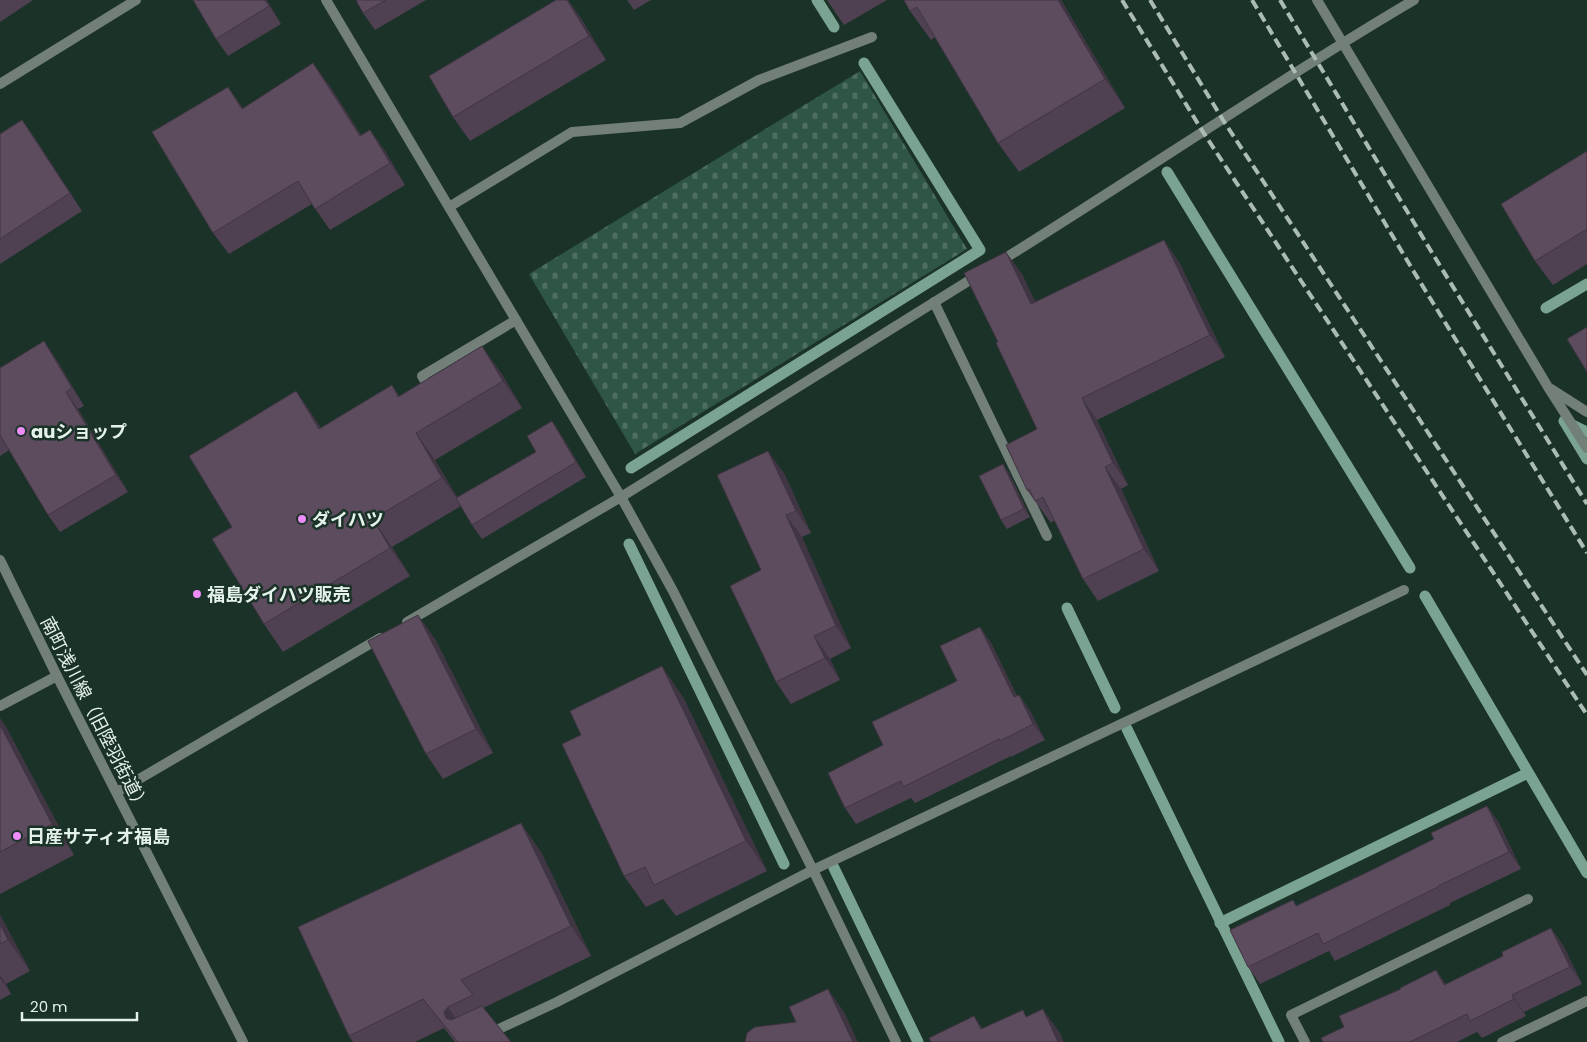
<svg xmlns="http://www.w3.org/2000/svg" width="1587" height="1042" font-family="Poppins,'Noto Sans JP',sans-serif">
<style>
.cemetery{fill:url(#cemetery-stones)}
.lines{fill:none;stroke-linecap:round;stroke-linejoin:round}
.stream{stroke:#7aa491;stroke-width:11}
.service{stroke:#737f79;stroke-width:10}
.minor{stroke:#737f79;stroke-width:10}
.tertiary{stroke:#737f79;stroke-width:10}
.rail{stroke:#abbcb4;stroke-width:4;stroke-dasharray:10 5;stroke-linecap:butt}
.wall{fill:#4f4151}
.shaded-wall{fill:#403542}
.building{fill:#5c4c5e;stroke:#403542}
.poi-dot{fill:#ed8cf9;stroke:#1a3227;stroke-width:2}
.labels{text-anchor:middle;dominant-baseline:central;stroke-width:5;stroke-linejoin:round;paint-order:stroke}
.poi-label{font-size:18px;font-weight:bold;fill:#e4f2eb;stroke:#1a3227;text-anchor:start}
.street-label{font-size:18px;fill:#e4f2eb;stroke:#1a3227}
</style>
<defs>
<pattern id="cemetery-stones" width="16" height="16" patternUnits="userSpaceOnUse" patternTransform="scale(1.25)"><rect width="16" height="16" fill="#2f5545"/><path d="M2 7V4a2 2 0 0 1 4 0v3zM10 15v-3a2 2 0 0 1 4 0v3z" fill="#4d6e60"/></pattern>
</defs>
<rect width="100%" height="100%" fill="#1a3227"/>
<!-- cemetery -->
<path class="cemetery" d="M860 71 967 249 635 454 529 274Z"/>
<g class="lines">
<!-- stream -->
<g class="stream">
<path d="M817 0 834 27"/>
<path d="M1167 172 1410 568"/>
<path d="M1546 308 1587 284"/>
<path d="M1587 432 1564 421 1587 459"/>
<path d="M631 468 980 250 864 63"/>
<path d="M629 544 784 864"/>
<path d="M1425 596 1587 873"/>
<path d="M1067 608 1115 708"/>
<path d="M1127 729 1279 1042"/>
<path d="M834 868 918 1042"/>
<path d="M1220 923 1528 773"/>
</g>
<!-- service -->
<path class="service" d="M449 207 572 132 680 123 759 80 872 37"/>
<!-- minor -->
<g class="minor">
<path d="M326 0 621 497 673 591 813 870 896 1042"/>
<path d="M1317 0 1548 387 1587 448"/>
<path d="M0 84 136 0"/>
<path d="M999 262C1138 176 1273 83 1414 0"/>
<path d="M934 302 1047 536"/>
<path d="M1551 389 1587 412"/>
<path d="M431 391 422 376 516 320"/>
<path d="M407 622 621 497 978 275"/>
<path d="M0 706 57 676"/>
<path d="M117 792 380 638"/>
<path d="M471 1042 557 1002 813 870 1404 590"/>
<path d="M1305 1042 1291 1015 1528 899"/>
<path d="M1502 1042 1587 1001"/>
</g>
<!-- tertiary -->
<path class="tertiary" d="M0 560 57 676 243 1042"/>
<!-- rail -->
<g class="rail">
<path d="M1122 0 1203 132 1587 715"/>
<path d="M1150 0 1223 120 1587 675"/>
<path d="M1252 0 1414 272 1587 553"/>
<path d="M1280 0 1434 256 1587 504"/>
</g>
</g>
<!-- wall -->
<g class="wall">
<path d="M0 0H33L0 22Z"/>
<path d="M267 0 281 24 228 56 216 39Z"/>
<path d="M356 0H426L375 30 363 13Z"/>
<path d="M556 0H568L582 20 606 60 470 141 453 117Z"/>
<path d="M627 0H651L634 10Z"/>
<path d="M827 0H887L844 25Z"/>
<path d="M904 0H1061L1125 108 1019 172 998 143 935 37 931 40 910 11Z"/>
<path d="M329 85 361 135 370 130 385 151 405 185 330 230 312 204 229 254 213 233 243 108Z"/>
<path d="M22 120 34 137 82 211 0 264V134Z"/>
<path d="M1587 151V264L1553 285 1535 261Z"/>
<path d="M1179 262 1225 357 1097 420 1128 485 1121 489 1159 571 1098 601 1083 579 1055 520 1051 523 1027 490 1037 429 998 342 1022 274 1035 303Z"/>
<path d="M56 359 84 406 78 409 128 492 60 532 48 515 9 450 0 456V368Z"/>
<path d="M502 374 522 408 435 460 457 498 562 436 586 477 482 539 472 525 461 506 392 547 410 576 283 652 264 624 296 391 321 428 392 385 399 396Z"/>
<path d="M784 473 811 533 802 537 851 648 830 659 840 680 791 704 776 682 761 570Z"/>
<path d="M1009 473 1030 517 1007 529 1001 520Z"/>
<path d="M980 627 991 643 1017 696 1019 695 1030 711 1045 740 1011 757V756L915 803 911 798 856 824 845 808 957 681Z"/>
<path d="M435 639 493 753 443 779 426 754Z"/>
<path d="M683 697 767 871 676 916 663 899 646 907 624 876Z"/>
<path d="M0 718 7 729 74 855 0 894Z"/>
<path d="M1487 806 1499 823 1521 869 1450 903V905L1335 961 1329 951 1260 984 1248 967 1297 906 1374 869 1434 839Z"/>
<path d="M541 852 591 956 483 1008 511 1042H455L444 1028 415 1042H353L349 1036Z"/>
<path d="M0 915 30 971 6 984 11 994 0 1000Z"/>
<path d="M1563 945 1582 984 1524 1012 1526 1016 1482 1038 1477 1032 1457 1042H1323L1401 989 1446 984Z"/>
</g>
<!-- shaded-wall -->
<g class="shaded-wall">
<path d="M265 0H267L281 24Z"/>
<path d="M567 0 582 20 606 60 589 36Z"/>
<path d="M1058 0H1061L1125 108 1105 79Z"/>
<path d="M313 63 329 85 375 157 360 136Z"/>
<path d="M228 87 243 108 242 109Z"/>
<path d="M22 120 34 137 82 211 70 193Z"/>
<path d="M370 130 385 151 405 185 390 163Z"/>
<path d="M1164 240 1179 262 1225 357 1210 335Z"/>
<path d="M1006 252 1022 274 1047 326 1031 304Z"/>
<path d="M44 341 56 359 84 406 72 388Z"/>
<path d="M482 346 502 374 522 408 503 381Z"/>
<path d="M296 391 315 419 338 457 319 429Z"/>
<path d="M66 392 78 409 128 492 116 475Z"/>
<path d="M1082 398 1097 420 1128 485 1113 463Z"/>
<path d="M552 421 562 436 586 477 576 462Z"/>
<path d="M416 433 435 460 462 505 442 478Z"/>
<path d="M768 451 784 473 811 533 796 511Z"/>
<path d="M1003 464 1009 473 1030 517 1024 509Z"/>
<path d="M1105 467 1121 489 1159 571 1144 549Z"/>
<path d="M786 515 802 537 851 648 836 626Z"/>
<path d="M373 519 392 547 410 576 390 548Z"/>
<path d="M418 615 435 639 493 753 476 729Z"/>
<path d="M980 627 991 643 1025 713 1014 697Z"/>
<path d="M814 636 830 659 840 680 825 658Z"/>
<path d="M662 666 683 697 767 871 746 841Z"/>
<path d="M1019 695 1030 711 1045 740 1033 724Z"/>
<path d="M0 718 7 729 74 855 52 824 0 725Z"/>
<path d="M1487 806 1499 823 1521 869 1509 852Z"/>
<path d="M521 823 541 852 591 956 571 926Z"/>
<path d="M0 915 30 971 8 940 0 924Z"/>
<path d="M1551 928 1563 945 1582 984 1570 967Z"/>
<path d="M1436 970 1448 987 1444 985Z"/>
<path d="M0 975 6 984 11 994 0 978Z"/>
<path d="M828 989 844 1012 858 1042H853Z"/>
<path d="M1512 995 1524 1012 1526 1016 1514 999Z"/>
<path d="M448 1007 468 1036 446 1018 444 1012Z"/>
<path d="M1043 1009 1060 1033 1064 1042H1058Z"/>
<path d="M974 1016 992 1042 981 1029Z"/>
</g>
<!-- building -->
<g class="building">
<path d="M193 0H265L269 6 216 39Z"/>
<path d="M356 0H386L363 13Z"/>
<path d="M556 0H567L589 36 453 117 429 76Z"/>
<path d="M904 0H1058L1105 79 998 143 917 7 910 11Z"/>
<path d="M313 63 360 136 370 130 390 163 315 209 298 181 213 233 152 132 228 87 242 109Z"/>
<path d="M22 120 70 193 0 239V134Z"/>
<path d="M1587 151V229L1535 261 1501 204Z"/>
<path d="M1164 240 1210 335 1082 398 1113 463 1105 467 1144 549 1083 579 1043 497 1035 501 1029 489 1027 490 1006 445 1037 429 996 343 998 342 964 273 1006 252 1031 304Z"/>
<path d="M1587 327V372L1567 339Z"/>
<path d="M44 341 72 388 66 392 116 475 48 515 0 435V368Z"/>
<path d="M482 346 503 381 416 433 442 478 373 519 390 548 264 624 212 539 232 527 189 456 296 391 319 429 392 385 398 397Z"/>
<path d="M552 421 576 462 472 525 456 498 536 452 527 436Z"/>
<path d="M768 451 796 511 786 515 836 626 814 636 825 658 776 682 730 586 761 570 717 475Z"/>
<path d="M1003 464 1024 509 1001 520 979 476Z"/>
<path d="M418 615 476 729 426 754 368 641Z"/>
<path d="M980 627 1014 697 1019 695 1033 724 1000 741 999 739 903 787 901 781 845 808 828 773 883 745 872 722 957 681 940 646Z"/>
<path d="M662 666 746 841 654 885 645 867 624 876 562 744 581 735 570 711Z"/>
<path d="M0 725 52 824 0 852Z"/>
<path d="M1487 806 1509 852 1438 886V887L1323 944 1318 933 1248 967 1230 930 1293 900 1296 906 1374 869 1434 839 1431 833Z"/>
<path d="M521 823 571 926 461 980 473 995 448 1007 444 1012 446 1018 451 1020 482 1006 511 1042H458L423 999 349 1036 298 927Z"/>
<path d="M0 924 8 940 0 944Z"/>
<path d="M1551 928 1570 967 1512 995 1514 999 1470 1021 1467 1014 1410 1042H1323L1321 1038 1344 1027 1339 1016 1401 989 1400 988 1436 970 1444 985 1503 956 1502 952Z"/>
<path d="M828 989 853 1042H745L747 1033 755 1027 796 1022 789 1007Z"/>
<path d="M1043 1009 1058 1042H931L929 1038 974 1016 981 1029 1023 1010 1026 1017Z"/>
</g>
<!-- markers -->
<g class="poi-dot">
<circle cx="21" cy="431" r="5"/>
<circle cx="302" cy="519" r="5"/>
<circle cx="197" cy="594" r="5"/>
<circle cx="17" cy="836" r="5"/>
</g>
<g class="labels">
<!-- poi labels -->
<g class="poi-label">
<text x="31" y="431">auショップ</text>
<text x="312" y="519">ダイハツ</text>
<text x="207" y="594">福島ダイハツ販売</text>
<text x="27" y="836">日産サティオ福島</text>
</g>
<!-- street labels -->
<g class="street-label">
<text transform="translate(95 714) rotate(63)">南町浅川線（旧陸羽街道）</text>
</g>
</g>
<!-- scale -->
<path d="M22 1012v8h115v-8" fill="none" stroke="#e4f2eb" stroke-width="2.5"/>
<text x="30" y="1012" font-size="15" fill="#e4f2eb" stroke="#1a3227" stroke-width="4" paint-order="stroke">20 m</text>
</svg>
